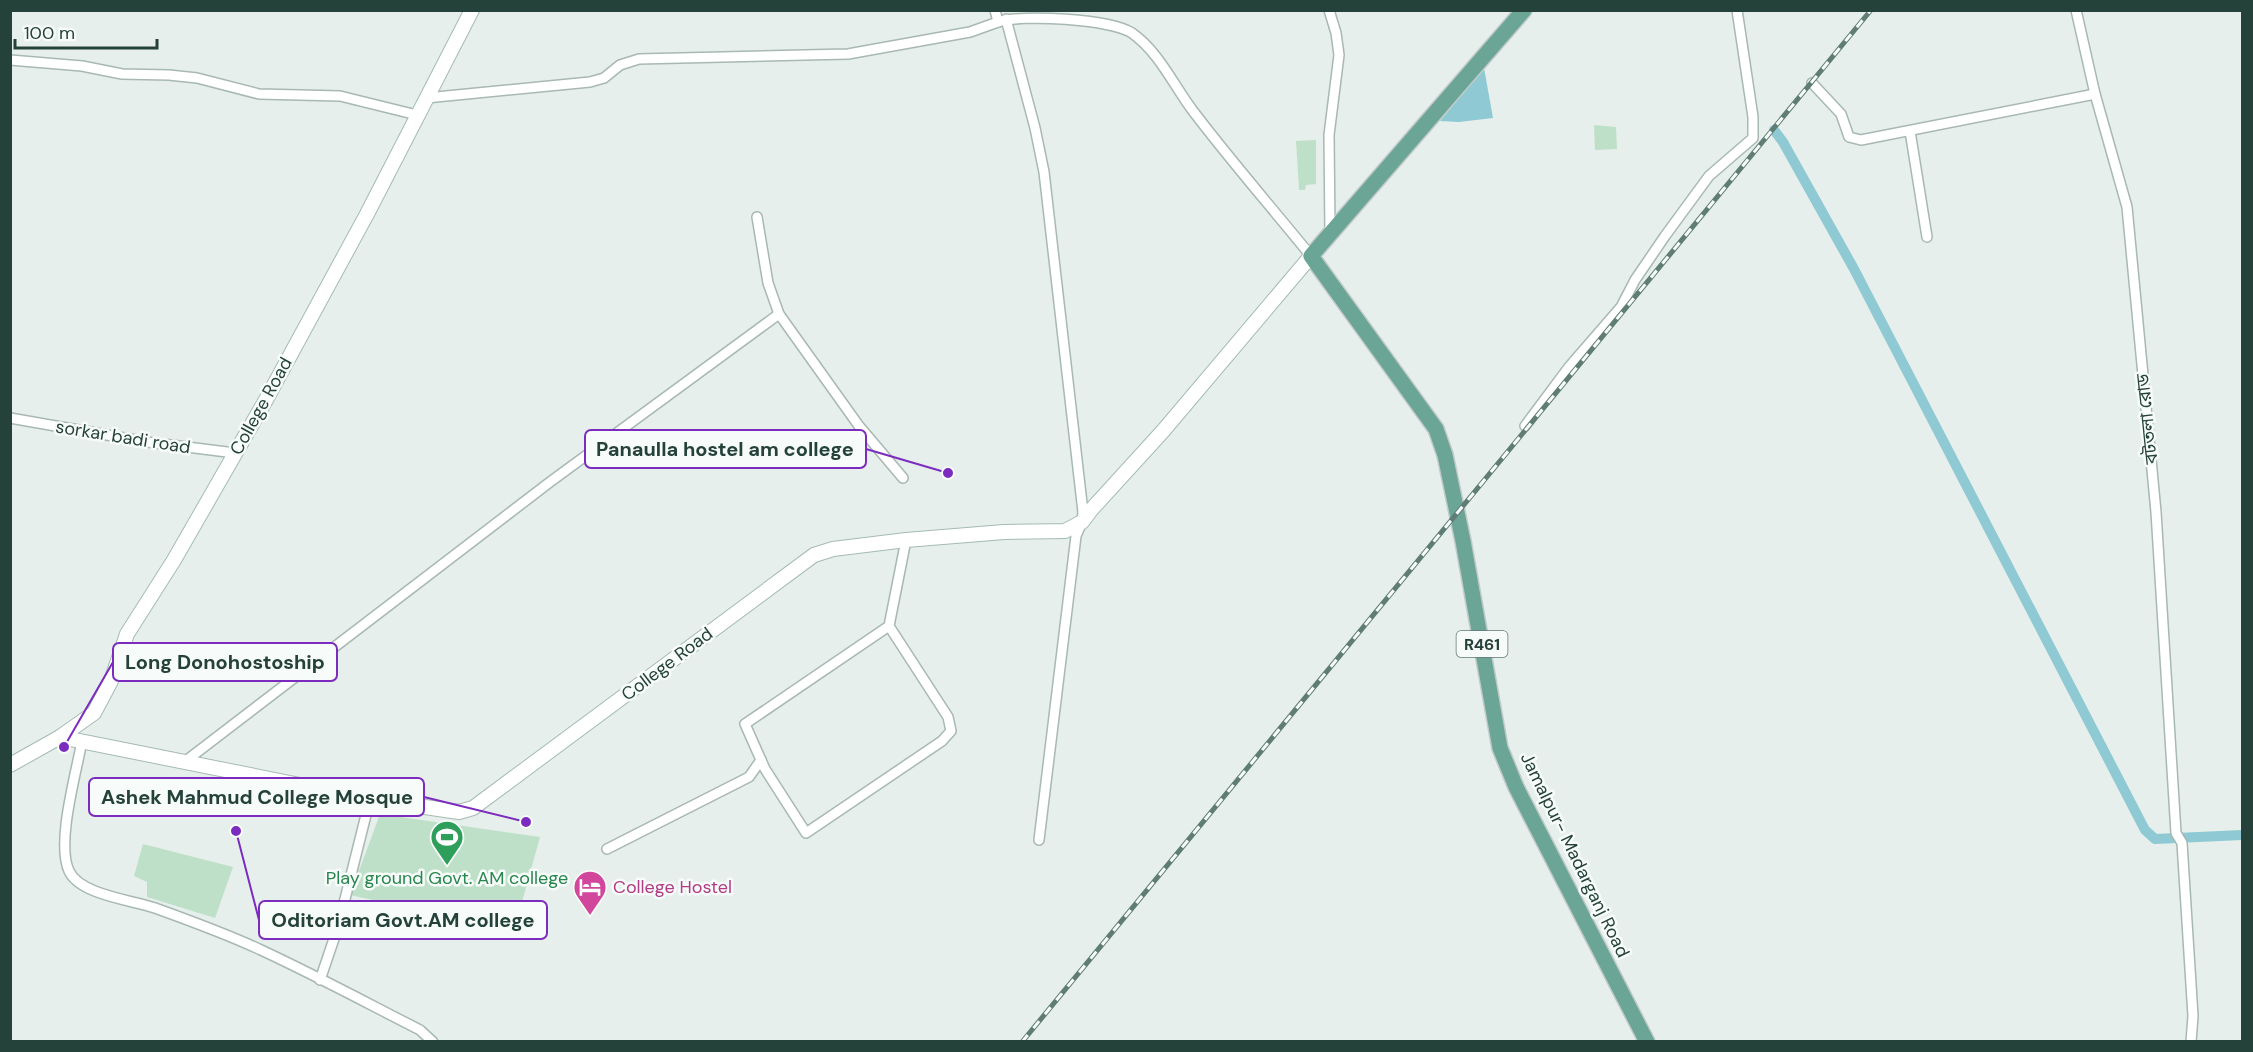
<svg xmlns="http://www.w3.org/2000/svg" width="2253" height="1052" font-family="'DM Sans','Noto Sans Bengali',sans-serif">
<style>
.green{fill:#bfe0c8}
.water{fill:#8ec9d4}
.lines{fill:none;stroke-linecap:round;stroke-linejoin:round}
.canal{stroke:#8ec9d4;stroke-width:10}
.minor-casing{stroke:#a8b8b2;stroke-width:12}
.secondary-casing{stroke:#a4bbb3;stroke-width:16}
.primary-casing{stroke:#c2cac8;stroke-width:18}
.minor{stroke:#fff;stroke-width:9}
.secondary{stroke:#fff;stroke-width:14}
.primary{stroke:#6aa596;stroke-width:15}
.rail-casing{stroke:#5f7d75;stroke-width:5}
.rail{stroke:#f7fbf9;stroke-width:3;stroke-dasharray:9;stroke-linecap:butt}
.labels{text-anchor:middle;dominant-baseline:central;stroke-width:5;stroke-linejoin:round;paint-order:stroke}
.shield{fill:#f7fbf9;stroke:#637a73;stroke-width:1.5}
.shield-label{font-size:16px;font-weight:bold;fill:#24423a}
.street-label{font-size:18px;fill:#24423a;stroke:#f7fbf9}
.leisure-label{font-size:18px;fill:#27864d;stroke:#f7fbf9}
.hotel-label{font-size:18px;fill:#b23c85;stroke:#f7fbf9;text-anchor:start}
.leader{fill:none;stroke:#7b2cbf;stroke-width:2}
.callout-dot{fill:#7b2cbf;stroke:#f7fbf9;stroke-width:2}
.callout{fill:#f7fbf9;stroke:#7b2cbf;stroke-width:2}
.callout-label{font-size:20px;text-anchor:middle;font-weight:bold;fill:#24423a}
</style>
<rect width="100%" height="100%" fill="#e6efeb"/>
<!-- green -->
<g class="green">
<path d="M1594 125 1616 127 1617 149 1595 150Z"/>
<path d="M1316 140V184L1306 185 1305 190H1299L1296 141Z"/>
<path d="M380 814 540 837 514 931 350 895Z"/>
<path d="M143 844 233 867 215 918 147 897V882L134 876Z"/>
</g>
<!-- water -->
<path class="water" d="M1484 68 1493 118 1459 122 1440 121Z"/>
<g class="lines">
<!-- canal -->
<path class="canal" d="M1774 130 1783 142 1854 269 2145 830 2155 839 2242 835"/>
<defs>
<g id="minor">
<path d="M995 10 998 22C1021 14 1111 19 1132 33 1159 52 1174 86 1193 111 1231 161 1272 208 1311 256"/>
<path d="M1329 10 1336 33 1339 55 1329 135 1330 233"/>
<path d="M2076 10 2095 94 2127 207 2156 512 2176 833 2182 843 2193 1016 2191 1042"/>
<path d="M1006 19 1035 128 1044 172 1083 512 1082 522 1076 536 1039 840"/>
<path d="M10 60 82 66 122 74 169 75 197 78 259 94 340 96 417 115"/>
<path d="M1812 83 1841 114 1849 137 1861 140 2095 94"/>
<path d="M426 98 590 82 604 78 620 65 639 59 848 54 970 32 998 22"/>
<path d="M1910 131 1927 237"/>
<path d="M757 217 768 283 779 314 859 426 903 478"/>
<path d="M10 418 147 442 235 453"/>
<path d="M1525 426 1569 367 1621 307 1635 280 1665 236 1709 176 1753 138V117L1737 10"/>
<path d="M889 626 948 717 951 731 942 741 806 833 765 769 745 724 889 626 906 540"/>
<path d="M82 741C76 774 56 843 69 871 80 895 132 900 155 908 191 921 227 934 261 950 315 975 367 1003 420 1030L433 1042"/>
<path d="M183 763 550 482 779 314"/>
<path d="M607 849 749 777 761 760"/>
<path d="M320 980 338 927 370 799"/>
</g>
<g id="secondary">
<path d="M60 737 370 799 459 812 473 808 814 555 833 549 906 540 1004 532 1065 531 1082 522 1091 510 1163 431 1311 256"/>
<path d="M10 765 60 737 94 713 111 681 127 634 174 560 267 398 367 214 472 10"/>
</g>
<path id="primary" d="M1524 10 1311 256 1436 429 1445 455 1463 541 1500 748 1516 787 1647 1042"/>
</defs>
<!-- minor casing -->
<use href="#minor" class="minor-casing"/>
<!-- secondary casing -->
<use href="#secondary" class="secondary-casing"/>
<!-- primary casing -->
<use href="#primary" class="primary-casing"/>
<!-- minor -->
<use href="#minor" class="minor"/>
<!-- secondary -->
<use href="#secondary" class="secondary"/>
<!-- primary -->
<use href="#primary" class="primary"/>
<defs>
<path id="rail" d="M1022 1042 1871 10"/>
</defs>
<!-- rail casing -->
<use href="#rail" class="rail-casing"/>
<!-- rail -->
<use href="#rail" class="rail"/>
</g>
<!-- icons -->
<defs>
<symbol id="stadium-pin" viewBox="-11 -11 22 30"><path d="M0 17L-7.5 6A9.5 9.5 0 1 1 7.5 6Z" fill="#2e9e5b" stroke="#f7fbf9"/><path d="M0-5a6.5 5 0 1 0 0 10a6.5 5 0 1 0 0-10ZM-3.5-1.8h7v3.6h-7Z" fill="#fff"/></symbol>
<symbol id="hotel-pin" viewBox="-11 -11 22 30"><path d="M0 17L-7.5 6A9.5 9.5 0 1 1 7.5 6Z" fill="#d1479c" stroke="#f7fbf9"/><path d="M-6-4.5h1.5V1H6V5H4.5V3h-9V5H-6ZM-4 0a1.8 1.8 0 1 1 3.6 0ZM.5 0V-2.5h3Q6-2.5 6 0Z" fill="#fff"/></symbol>
</defs>
<g fill-rule="evenodd">
<use href="#stadium-pin" x="428" y="818" width="38" height="52"/>
<use href="#hotel-pin" x="571" y="868" width="38" height="52"/>
</g>
<g class="labels">
<!-- shield labels -->
<rect class="shield" x="1456.5" y="631" width="51" height="26" rx="4.5"/>
<g class="shield-label">
<text x="1482" y="644">R461</text>
</g>
<!-- street labels -->
<g class="street-label">
<text transform="translate(261 406) rotate(-61)">College Road</text>
<text transform="translate(2147 419) rotate(-96)">বটতলা রোড</text>
<text transform="translate(123 437) rotate(9)">sorkar badi road</text>
<text transform="translate(667 664) rotate(-37)">College Road</text>
<text transform="translate(1575 855) rotate(64)">Jamalpur- Madarganj Road</text>
</g>
<!-- leisure labels -->
<g class="leisure-label">
<text x="447" y="878">Play ground Govt. AM college</text>
</g>
<!-- hotel labels -->
<g class="hotel-label">
<text x="613" y="887">College Hostel</text>
</g>
</g>
<!-- callouts -->
<path class="leader" d="M948 473L866 449M64 747L113 662M526 822L424 797M236 831L259 920"/>
<g class="callout-dot">
<circle cx="948" cy="473" r="6"/>
<circle cx="64" cy="747" r="6"/>
<circle cx="526" cy="822" r="6"/>
<circle cx="236" cy="831" r="6"/>
</g>
<g class="callout">
<rect x="585" y="430" width="281" height="38" rx="6"/>
<rect x="113" y="643" width="224" height="38" rx="6"/>
<rect x="89" y="778" width="335" height="38" rx="6"/>
<rect x="259" y="901" width="288" height="38" rx="6"/>
</g>
<g class="callout-label">
<text x="725" y="456">Panaulla hostel am college</text>
<text x="225" y="669">Long Donohostoship</text>
<text x="257" y="804">Ashek Mahmud College Mosque</text>
<text x="403" y="927">Oditoriam Govt.AM college</text>
</g>
<!-- border -->
<rect width="2253" height="1052" fill="none" stroke="#24423a" stroke-width="24"/>
<!-- scale -->
<path d="M15 39v9h142v-9" fill="none" stroke="#24423a" stroke-width="3"/>
<text x="24" y="39" font-size="18" fill="#24423a" stroke="#f7fbf9" stroke-width="4.5" paint-order="stroke">100 m</text>
</svg>
